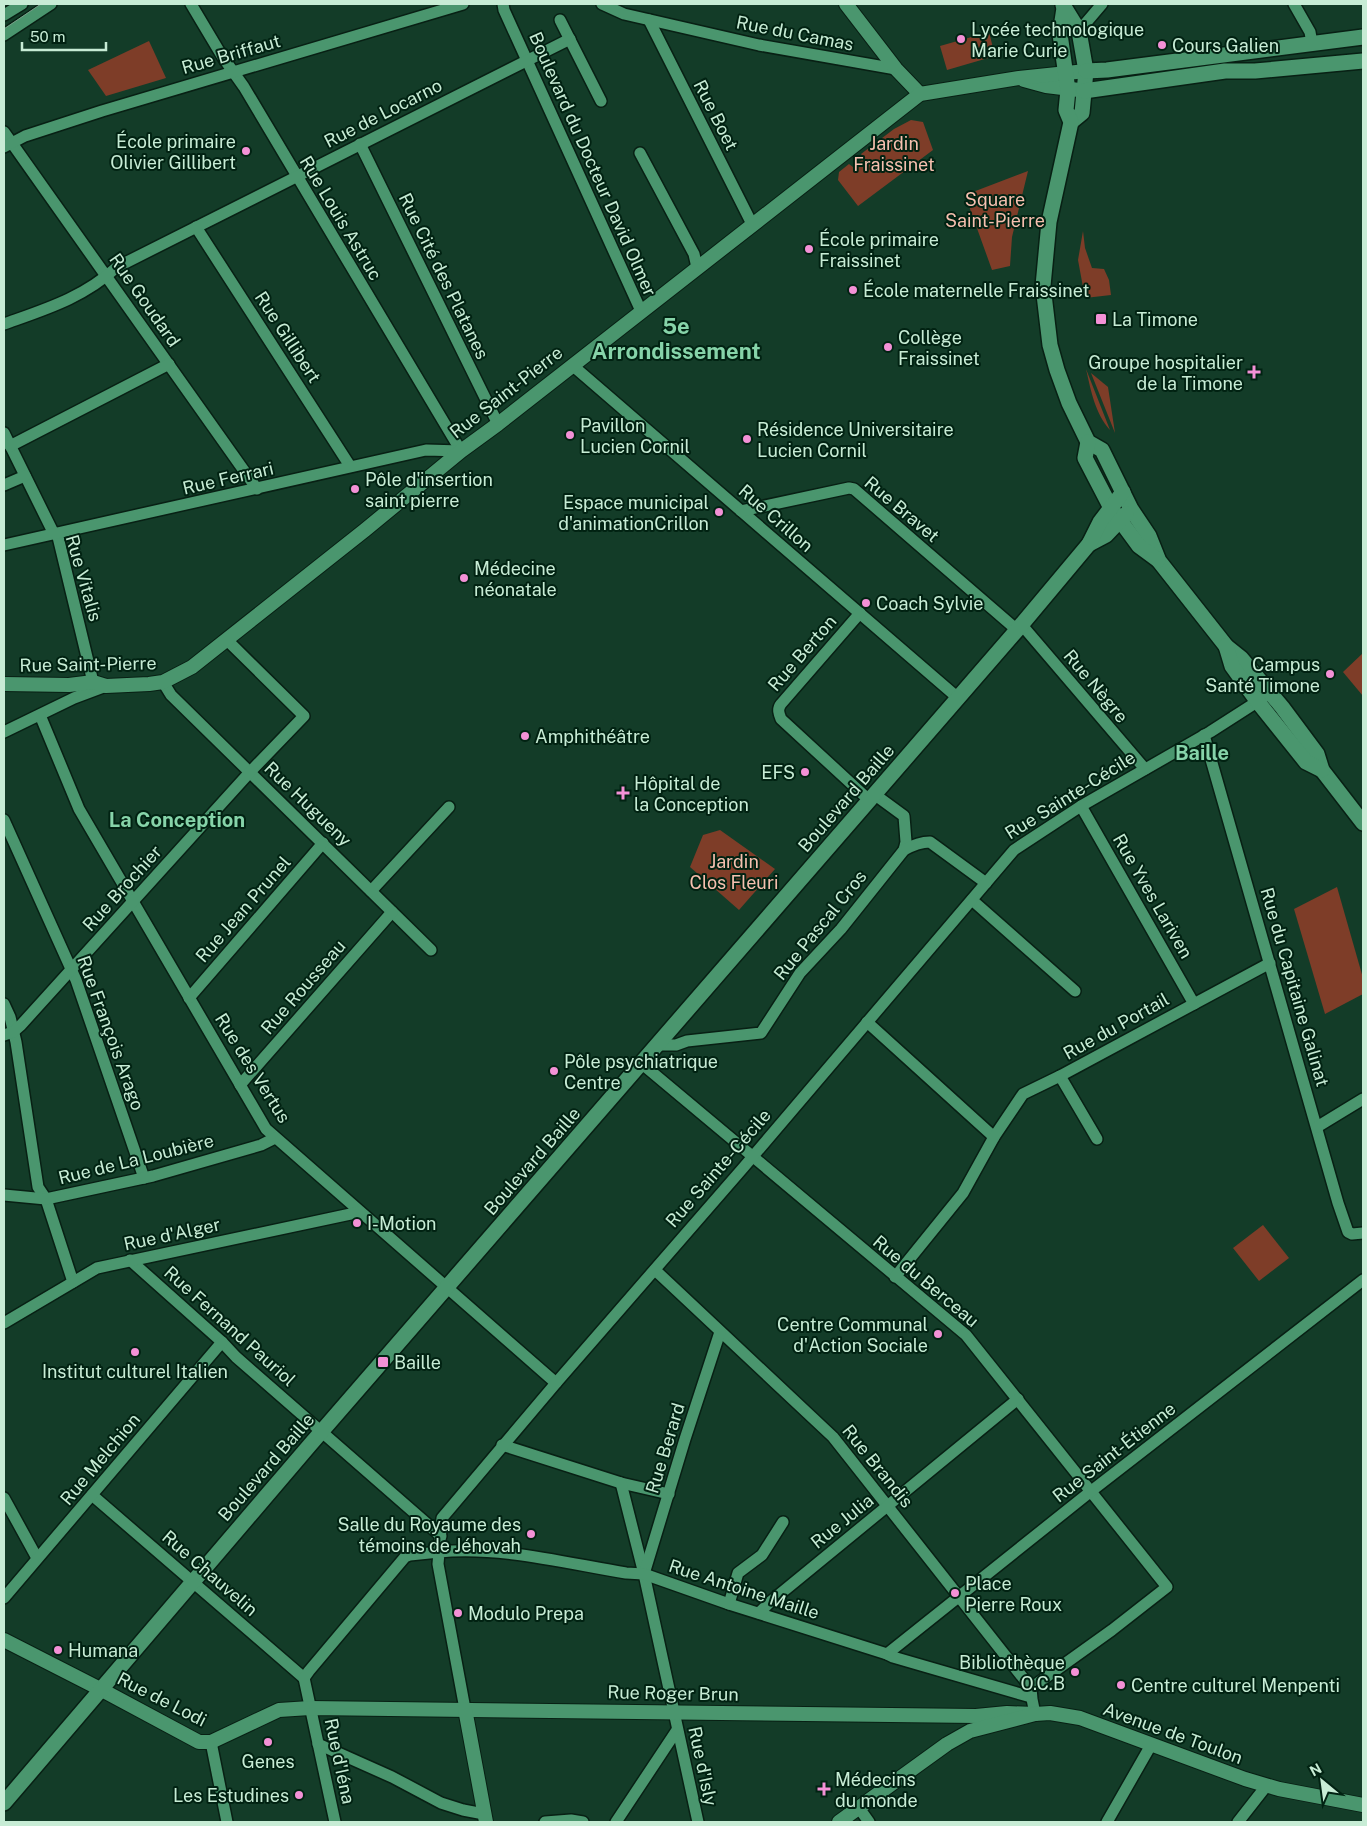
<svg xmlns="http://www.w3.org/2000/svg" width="1367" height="1826" font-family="'Public Sans',sans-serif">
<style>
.green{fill:#7e3d28}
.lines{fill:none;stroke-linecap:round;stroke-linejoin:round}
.minor-casing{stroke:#082014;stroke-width:14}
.tertiary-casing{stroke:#082014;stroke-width:16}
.secondary-casing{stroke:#082014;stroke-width:18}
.minor{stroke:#4a966e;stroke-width:11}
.tertiary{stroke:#4a966e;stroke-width:14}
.secondary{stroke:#4a966e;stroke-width:15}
.tram{stroke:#779e88;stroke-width:1}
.poi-dot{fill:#f391d6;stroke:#012212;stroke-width:2}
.labels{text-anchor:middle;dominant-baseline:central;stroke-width:4;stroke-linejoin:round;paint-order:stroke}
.poi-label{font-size:18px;fill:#c7ecd5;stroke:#012212;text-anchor:start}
.street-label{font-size:18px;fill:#c7ecd5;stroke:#012212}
.park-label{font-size:18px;fill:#f6c0af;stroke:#012212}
.quarter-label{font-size:20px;font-weight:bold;fill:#86d4a9;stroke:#012212}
.district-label{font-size:22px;font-weight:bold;fill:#86d4a9;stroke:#012212}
</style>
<rect width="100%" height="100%" fill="#133c28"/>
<!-- green -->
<g class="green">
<path d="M989 32 995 56 947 70 940 46Z"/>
<path d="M149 41 166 78 106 96 88 70Z"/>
<path d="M911 120 923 122 933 150 858 206 838 180 839 172 849 164 853 167 864 158 861 154 894 129Z"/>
<path d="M1028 171 1012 237 1010 266 992 270 965 195Z"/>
<path d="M1083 231 1085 248 1092 268 1104 269 1109 280 1111 295 1085 298 1078 260Z"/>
<path d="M1086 369 1110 430C1095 413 1091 391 1086 369Z"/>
<path d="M1091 373 1108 387 1115 433Z"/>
<path d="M1363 653V696L1343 672Z"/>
<path d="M720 830 775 869 739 910 690 867 703 835Z"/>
<path d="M1337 887 1363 978V994L1325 1014 1294 909Z"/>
<path d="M1263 1225 1289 1258 1259 1281 1233 1248Z"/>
</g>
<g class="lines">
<defs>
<g id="minor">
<path d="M191 4 222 56 244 87 461 451"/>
<path d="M503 4 504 10 641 311"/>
<path d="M602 4 624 14 759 45 896 69"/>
<path d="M1294 4 1310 32 1312 43"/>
<path d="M4 15 22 4"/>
<path d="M560 20 601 101"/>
<path d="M649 20 752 224"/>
<path d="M1079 31 1102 4"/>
<path d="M4 35 51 4"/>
<path d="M4 132 257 489"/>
<path d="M360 144 498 424"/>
<path d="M4 147 25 136 102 111 463 4"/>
<path d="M640 153 694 254 696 263"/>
<path d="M196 227 350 466"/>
<path d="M4 324C46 309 83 298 117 267L570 39"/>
<path d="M572 365 958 698"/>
<path d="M4 433 52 530 58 537 93 682"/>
<path d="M10 446 169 364"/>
<path d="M4 485 25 476"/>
<path d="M741 511 849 488 854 489 1017 630"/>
<path d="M4 545 426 450 461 451"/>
<path d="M860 613 781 704C777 709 779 714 781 719L869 800"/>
<path d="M1021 624 1145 769"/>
<path d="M163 682 171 695 431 950"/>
<path d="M40 715 79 809 266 1129 556 1383"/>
<path d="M4 732 74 698 106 686"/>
<path d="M1204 735 1338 1203 1348 1232 1352 1234 1363 1233"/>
<path d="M874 794 904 816 906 842 904 850"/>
<path d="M1081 806 1194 1004"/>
<path d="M4 820 76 980 144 1178"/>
<path d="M371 891 449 807"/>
<path d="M972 900 1075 991"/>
<path d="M189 998 323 843"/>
<path d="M4 1004 10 1017 16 1042 38 1187 46 1199 73 1282"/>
<path d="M867 1022 994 1137"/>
<path d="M4 1035 13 1032 21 1025 250 772 304 716 227 640"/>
<path d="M657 1045H676L687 1041 761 1033 800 973 841 929 904 850C913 845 920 842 930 842L986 883"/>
<path d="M641 1063 966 1335 1167 1587 1112 1630 1031 1688"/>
<path d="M1060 1076 1097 1139"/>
<path d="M240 1085 392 912"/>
<path d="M1317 1127 1363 1099"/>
<path d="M4 1195 46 1199 153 1176 261 1145 275 1138"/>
<path d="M130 1260 222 1342 236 1357 441 1536"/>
<path d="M655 1270 833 1437 1031 1688 1032 1699 1035 1714"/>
<path d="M895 1277 963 1193 994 1137 1023 1094 1060 1076 1270 963"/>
<path d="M4 1323 97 1268 360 1212"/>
<path d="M502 1445 621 1483 669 1494"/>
<path d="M621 1483 644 1574 698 1822"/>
<path d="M92 1495 304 1678"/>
<path d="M4 1498 37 1558"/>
<path d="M644 1574 685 1439 720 1332"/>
<path d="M4 1598 222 1342"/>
<path d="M729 1604 738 1573 762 1555 783 1522"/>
<path d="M759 1613 769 1603 1018 1399"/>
<path d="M887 1654 1090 1492 1363 1280"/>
<path d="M465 1709 438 1564 439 1552C500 1546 565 1563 626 1573L644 1574 729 1604 887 1654 893 1657 1031 1697"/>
<path d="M211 1742 227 1822"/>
<path d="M318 1744 392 1777 441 1803 463 1810 484 1814"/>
<path d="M859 1808 869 1822"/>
<path d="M335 1822 304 1678 309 1671 405 1557 410 1555 439 1552 442 1518 556 1383 743 1168 1014 850 1081 806 1210 732 1263 698"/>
<path d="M545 1822 571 1820 583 1822"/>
<path d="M616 1822 677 1730"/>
<path d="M1107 1822 1151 1745"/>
<path d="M1238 1822 1267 1785"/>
</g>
<g id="tertiary">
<path d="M846 4 896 69 920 94"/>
<path d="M1024 80 1046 86 1079 90"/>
<path d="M4 684 69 685 93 682 106 686 149 684 163 682 192 667 365 530 461 451 498 424 920 94 1019 78 1086 71"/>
<path d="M4 1640 102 1690 199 1742H211L279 1710 310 1708 976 1716 1007 1713 1035 1714"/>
<path d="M465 1709 486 1822"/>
<path d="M839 1822 947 1744 970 1731 1035 1714 1050 1713 1080 1718 1245 1779 1279 1789 1363 1805"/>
</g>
<g id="secondary">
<path d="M1063 5 1079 31 1086 71 1082 113 1071 122"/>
<path d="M1064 8 1060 34 1068 90 1066 110 1071 122 1049 222 1043 286 1050 345 1057 370 1069 403 1088 442 1102 450 1131 509 1149 536 1159 561 1226 646 1241 658 1282 707 1317 754 1322 770 1363 823"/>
<path d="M1086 71 1107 70 1363 37"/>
<path d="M1084 91 1225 71H1255L1363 61"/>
<path d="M1088 442 1085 458 1111 508 1139 546 1158 560"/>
<path d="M1089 544 1106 535 1126 514"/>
<path d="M1226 646 1232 666 1258 702 1306 762 1322 770"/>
<path d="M4 1803 309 1446 1017 630 1089 544 1100 522 1123 492"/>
</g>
</defs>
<!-- minor casing -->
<use href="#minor" class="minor-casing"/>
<!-- tertiary casing -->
<use href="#tertiary" class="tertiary-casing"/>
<!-- secondary casing -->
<use href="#secondary" class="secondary-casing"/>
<!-- minor -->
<use href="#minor" class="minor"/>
<!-- tertiary -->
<use href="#tertiary" class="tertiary"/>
<!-- secondary -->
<use href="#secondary" class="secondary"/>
<!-- tram -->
<path class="tram" d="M4 29 41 4"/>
</g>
<!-- markers -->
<g class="poi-dot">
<circle cx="961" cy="39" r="5"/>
<circle cx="1162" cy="45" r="5"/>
<circle cx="246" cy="151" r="5"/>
<circle cx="809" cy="249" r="5"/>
<circle cx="853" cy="290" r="5"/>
<rect x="1095" y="313" width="12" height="12" rx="2.5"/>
<circle cx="888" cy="347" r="5"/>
<path d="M1251.5 364.5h5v5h5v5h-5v5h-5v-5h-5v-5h5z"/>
<circle cx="570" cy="435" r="5"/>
<circle cx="747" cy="439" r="5"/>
<circle cx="355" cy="489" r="5"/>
<circle cx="719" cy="512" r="5"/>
<circle cx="464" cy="578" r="5"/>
<circle cx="866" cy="603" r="5"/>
<circle cx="1330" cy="674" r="5"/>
<circle cx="525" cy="736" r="5"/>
<circle cx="805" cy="772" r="5"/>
<path d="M620.5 785.5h5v5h5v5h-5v5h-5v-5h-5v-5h5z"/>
<circle cx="554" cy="1071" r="5"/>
<circle cx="357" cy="1223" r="5"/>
<circle cx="938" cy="1334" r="5"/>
<circle cx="135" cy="1352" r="5"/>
<rect x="377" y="1356" width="12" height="12" rx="2.5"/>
<circle cx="531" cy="1534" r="5"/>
<circle cx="955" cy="1593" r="5"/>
<circle cx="458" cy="1613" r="5"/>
<circle cx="58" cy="1650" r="5"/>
<circle cx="1075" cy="1672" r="5"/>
<circle cx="1121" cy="1685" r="5"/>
<circle cx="268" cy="1742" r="5"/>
<path d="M821.5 1781.5h5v5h5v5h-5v5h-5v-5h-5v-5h5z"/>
<circle cx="299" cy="1795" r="5"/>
</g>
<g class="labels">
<!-- poi labels -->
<g class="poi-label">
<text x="971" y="29">Lycée technologique<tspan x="971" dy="21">Marie Curie</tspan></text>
<text x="1172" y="45">Cours Galien</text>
<text x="236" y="141" text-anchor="end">École primaire<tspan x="236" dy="21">Olivier Gillibert</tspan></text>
<text x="819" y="239">École primaire<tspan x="819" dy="21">Fraissinet</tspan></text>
<text x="863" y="290">École maternelle Fraissinet</text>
<text x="1112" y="319">La Timone</text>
<text x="898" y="337">Collège<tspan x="898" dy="21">Fraissinet</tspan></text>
<text x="1243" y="362" text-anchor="end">Groupe hospitalier<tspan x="1243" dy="21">de la Timone</tspan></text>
<text x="580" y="425">Pavillon<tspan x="580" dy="21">Lucien Cornil</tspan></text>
<text x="757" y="429">Résidence Universitaire<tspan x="757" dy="21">Lucien Cornil</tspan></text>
<text x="365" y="479">Pôle d'insertion<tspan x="365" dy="21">saint pierre</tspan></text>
<text x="709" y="502" text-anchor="end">Espace municipal<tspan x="709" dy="21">d'animationCrillon</tspan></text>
<text x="474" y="568">Médecine<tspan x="474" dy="21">néonatale</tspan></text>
<text x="876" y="603">Coach Sylvie</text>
<text x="1320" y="664" text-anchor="end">Campus<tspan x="1320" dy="21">Santé Timone</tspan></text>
<text x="535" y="736">Amphithéâtre</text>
<text x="795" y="772" text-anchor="end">EFS</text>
<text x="634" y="783">Hôpital de<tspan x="634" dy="21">la Conception</tspan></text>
<text x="564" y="1061">Pôle psychiatrique<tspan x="564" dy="21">Centre</tspan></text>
<text x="367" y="1223">I-Motion</text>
<text x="928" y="1324" text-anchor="end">Centre Communal<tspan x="928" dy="21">d'Action Sociale</tspan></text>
<text x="394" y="1362">Baille</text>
<text x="135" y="1371" text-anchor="middle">Institut culturel Italien</text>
<text x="521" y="1524" text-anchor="end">Salle du Royaume des<tspan x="521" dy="21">témoins de Jéhovah</tspan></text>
<text x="965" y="1583">Place<tspan x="965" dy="21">Pierre Roux</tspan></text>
<text x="468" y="1613">Modulo Prepa</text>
<text x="68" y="1650">Humana</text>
<text x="1065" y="1662" text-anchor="end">Bibliothèque<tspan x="1065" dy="21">O.C.B</tspan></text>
<text x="1131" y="1685">Centre culturel Menpenti</text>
<text x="268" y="1761" text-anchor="middle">Genes</text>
<text x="835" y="1779">Médecins<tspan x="835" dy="21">du monde</tspan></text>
<text x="289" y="1795" text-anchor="end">Les Estudines</text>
</g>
<!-- street labels -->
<g class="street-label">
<text transform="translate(795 33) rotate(11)">Rue du Camas</text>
<text transform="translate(231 54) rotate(-16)">Rue Briffaut</text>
<text transform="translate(383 113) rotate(-27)">Rue de Locarno</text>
<text transform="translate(716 115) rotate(63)">Rue Boet</text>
<text transform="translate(593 164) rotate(66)">Boulevard du Docteur David Olmer</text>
<text transform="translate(341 218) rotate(59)">Rue Louis Astruc</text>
<text transform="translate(444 276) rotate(64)">Rue Cité des Platanes</text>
<text transform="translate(145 300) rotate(55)">Rue Goudard</text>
<text transform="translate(288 337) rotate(57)">Rue Gillibert</text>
<text transform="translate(506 392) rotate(-38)">Rue Saint-Pierre</text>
<text transform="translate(228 478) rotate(-13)">Rue Ferrari</text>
<text transform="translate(902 509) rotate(40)">Rue Bravet</text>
<text transform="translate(776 518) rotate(41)">Rue Crillon</text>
<text transform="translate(84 578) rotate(74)">Rue Vitalis</text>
<text transform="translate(802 653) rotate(-49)">Rue Berton</text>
<text transform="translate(88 664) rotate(-1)">Rue Saint-Pierre</text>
<text transform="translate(1096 686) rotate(50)">Rue Nègre</text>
<text transform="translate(1070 795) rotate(-32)">Rue Sainte-Cécile</text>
<text transform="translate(846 798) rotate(-49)">Boulevard Baille</text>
<text transform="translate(308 804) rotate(44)">Rue Hugueny</text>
<text transform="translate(122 888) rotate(-48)">Rue Brochier</text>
<text transform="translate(1153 896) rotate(60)">Rue Yves Lariven</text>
<text transform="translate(243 909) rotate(-49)">Rue Jean Prunel</text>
<text transform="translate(820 925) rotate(-51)">Rue Pascal Cros</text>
<text transform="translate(303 987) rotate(-49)">Rue Rousseau</text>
<text transform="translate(1295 987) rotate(74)">Rue du Capitaine Galinat</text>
<text transform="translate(1116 1026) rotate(-29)">Rue du Portail</text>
<text transform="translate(111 1033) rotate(70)">Rue François Arago</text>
<text transform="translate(253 1068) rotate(58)">Rue des Vertus</text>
<text transform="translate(136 1159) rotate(-14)">Rue de La Loubière</text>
<text transform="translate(532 1161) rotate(-49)">Boulevard Baille</text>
<text transform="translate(718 1168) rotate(-49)">Rue Sainte-Cécile</text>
<text transform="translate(172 1234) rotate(-12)">Rue d'Alger</text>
<text transform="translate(926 1281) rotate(40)">Rue du Berceau</text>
<text transform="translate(230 1326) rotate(42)">Rue Fernand Pauriol</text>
<text transform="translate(665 1448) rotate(-73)">Rue Berard</text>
<text transform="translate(1114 1452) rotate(-38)">Rue Saint-Étienne</text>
<text transform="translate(100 1459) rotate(-50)">Rue Melchion</text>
<text transform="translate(878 1466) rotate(51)">Rue Brandis</text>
<text transform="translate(266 1467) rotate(-49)">Boulevard Baille</text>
<text transform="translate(842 1521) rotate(-39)">Rue Julia</text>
<text transform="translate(210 1573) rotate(41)">Rue Chauvelin</text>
<text transform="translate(744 1589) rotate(18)">Rue Antoine Maille</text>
<text transform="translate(673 1693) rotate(1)">Rue Roger Brun</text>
<text transform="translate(162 1699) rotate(27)">Rue de Lodi</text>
<text transform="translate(1173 1733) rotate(20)">Avenue de Toulon</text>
<text transform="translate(340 1761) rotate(78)">Rue d'Iéna</text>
<text transform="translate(703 1766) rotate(78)">Rue d'Isly</text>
</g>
<!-- park labels -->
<g class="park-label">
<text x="894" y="143">Jardin<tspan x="894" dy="21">Fraissinet</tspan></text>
<text x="995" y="199">Square<tspan x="995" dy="21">Saint-Pierre</tspan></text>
<text x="734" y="861">Jardin<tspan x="734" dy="21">Clos Fleuri</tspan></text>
</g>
<!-- quarter labels -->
<g class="quarter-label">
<text x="1202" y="753">Baille</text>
<text x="177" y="820">La Conception</text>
</g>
<!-- district labels -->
<g class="district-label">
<text x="676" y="326">5e<tspan x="676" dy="25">Arrondissement</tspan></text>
</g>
</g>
<!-- border -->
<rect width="1367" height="1826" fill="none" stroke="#c7ecd5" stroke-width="10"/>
<!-- north arrow -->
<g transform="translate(1322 1781) rotate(331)" stroke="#012212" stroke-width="4" paint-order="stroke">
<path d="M0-4L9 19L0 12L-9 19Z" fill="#c7ecd5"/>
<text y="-8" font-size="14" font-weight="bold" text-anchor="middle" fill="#c7ecd5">N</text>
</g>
<!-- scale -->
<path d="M22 42v8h84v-8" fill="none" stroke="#c7ecd5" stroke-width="2.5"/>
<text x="30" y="42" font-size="15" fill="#c7ecd5" stroke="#012212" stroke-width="4" paint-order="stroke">50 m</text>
</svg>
